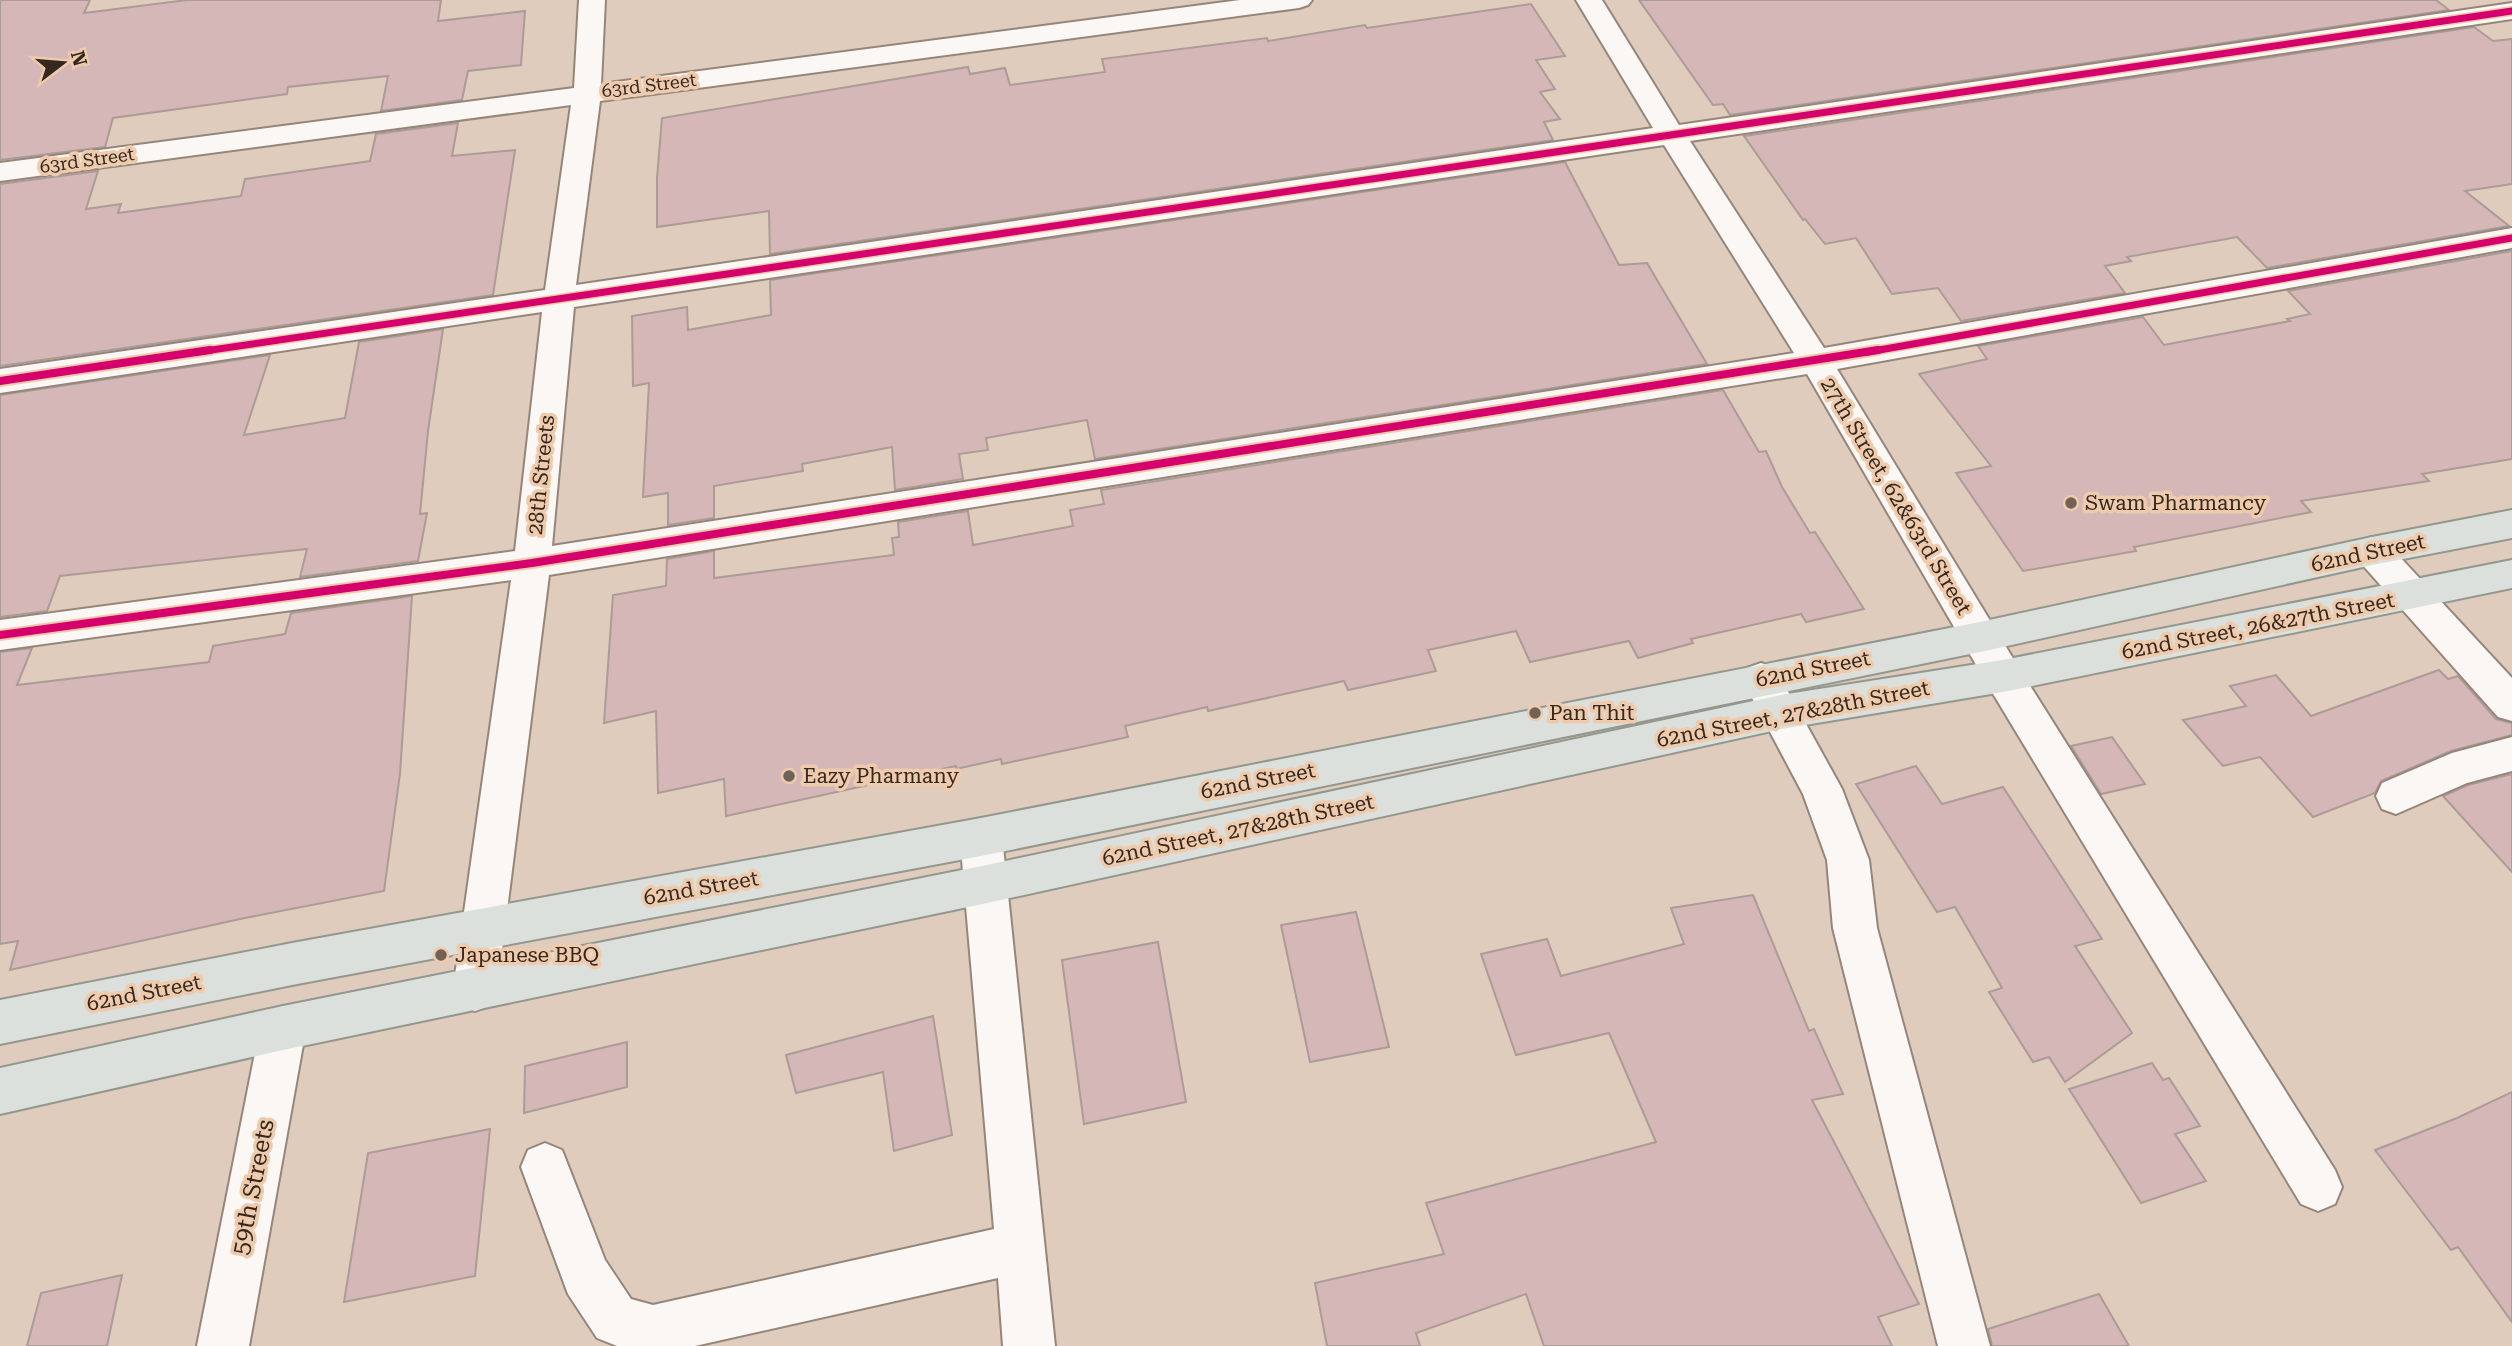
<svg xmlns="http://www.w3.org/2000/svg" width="2512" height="1346" font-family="'Roboto Serif',serif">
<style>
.building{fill:#d4b7b6;stroke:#ac9b96;stroke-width:2}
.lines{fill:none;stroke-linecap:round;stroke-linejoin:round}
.minor-casing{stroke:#95867a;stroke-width:4}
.major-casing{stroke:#93978d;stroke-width:4}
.minor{fill:#faf7f5;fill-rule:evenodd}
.major{fill:#dbe0dc;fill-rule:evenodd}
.cycleway-far1-casing{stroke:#efcbae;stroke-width:10}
.cycleway-casing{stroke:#efcbae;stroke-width:12}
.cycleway-far1{stroke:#d6006c;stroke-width:7}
.cycleway{stroke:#d6006c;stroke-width:8}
.poi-dot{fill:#726155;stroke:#efcbae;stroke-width:2.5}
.labels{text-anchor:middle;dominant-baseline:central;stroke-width:7;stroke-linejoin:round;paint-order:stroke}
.far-street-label{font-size:18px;fill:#36281d;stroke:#efcbae}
.street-label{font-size:21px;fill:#36281d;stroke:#efcbae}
.poi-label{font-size:21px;fill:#36281d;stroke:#efcbae;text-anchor:start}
.near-street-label{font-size:24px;fill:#36281d;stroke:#efcbae}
</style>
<rect width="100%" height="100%" fill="#e0ccbd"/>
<!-- building -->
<g class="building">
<path d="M0 0H90L84 13 187 0H441L438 21 525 11 521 65 468 71 462 100 381 111 388 76 288 87 287 94 113 118 105 147 0 160Z"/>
<path d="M1639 0H2436L2449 10 1730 115 1723 104 1713 105Z"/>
<path d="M1531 4 1565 56 1536 60 1555 89 1540 92 1560 119 1544 122 1553 140 770 254 769 211 657 227V178L662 118 968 67 970 74 1005 68 1010 85 1105 72 1102 59 1267 38 1268 41 1365 25 1367 28Z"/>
<path d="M2474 27 2493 41 2512 39V184L2465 191 2509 226 2267 268 2237 237 2127 257 2131 261 2105 266 2125 293 1961 321 1938 288 1892 294 1856 238 1825 244 1805 219 1803 220 1744 136Z"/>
<path d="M458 123 452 156 515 150 493 295 0 366V184L98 171 86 209 121 204 118 213 241 196 245 179 370 161 376 134Z"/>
<path d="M1565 162 1619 265 1647 263 1707 364 1095 459 1087 420 986 438 988 450 959 454 963 479 895 490 892 447 802 464 803 471 714 486V518L668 525V493L643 497 649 383 633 386 632 316 687 307 688 330 771 315 770 280Z"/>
<path d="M2512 251V459L2422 474 2429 481 2301 501 2311 512 2134 547 2136 551 2023 571 1956 473 1991 466 1919 374 1987 359 1978 346 2143 317 2164 345 2290 321 2287 319 2310 314 2288 291Z"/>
<path d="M443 329 428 431 420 514 427 513 418 561 300 577 307 549 60 576 47 611 0 617V395L270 355 244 435 345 418 359 342Z"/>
<path d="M1723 390 1759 452 1766 451 1782 487 1810 533 1815 532 1864 609 1806 622 1801 614 1691 639 1693 643 1638 658 1629 641 1530 662 1516 631 1428 650 1436 671 1348 690 1344 681 1208 711 1207 707 1125 726 1128 737 1002 764 1001 759 956 769V766L726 816 724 779 658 793 656 711 604 723 613 595 666 586 667 559 714 551V578L894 555 892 538 899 537 898 522 968 511 973 545 1073 526 1070 510 1104 504 1101 490Z"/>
<path d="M412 596 400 774 384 891 240 919 10 970 18 941 0 944V652L32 648 17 685 209 662 213 646 285 634 291 613Z"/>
<path d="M2439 670 2448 679 2458 676 2496 719 2512 723V735L2451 751 2381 781 2375 793 2313 817 2260 757 2223 766 2183 720 2246 706 2230 686 2276 675 2311 716Z"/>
<path d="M2112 737 2145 784 2101 794 2071 746Z"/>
<path d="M1916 766 1942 804 2003 787 2102 939 2075 946 2132 1033 2065 1082 2049 1057 2033 1062 1989 992 2002 988 1955 907 1937 912 1856 784Z"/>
<path d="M2512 774V872L2443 796 2468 785Z"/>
<path d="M1753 895 1809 1031 1814 1029 1843 1094 1812 1100 1919 1304 1878 1317 1892 1346H1544L1526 1294 1416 1333 1420 1346H1327L1315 1283 1444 1254 1426 1203 1656 1142 1609 1033 1516 1055 1481 954 1547 939 1561 976 1684 944 1671 908Z"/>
<path d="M1356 912 1389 1047 1310 1062 1281 925Z"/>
<path d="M1158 942 1186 1102 1084 1124 1062 960Z"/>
<path d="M933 1016 952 1135 894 1151 883 1072 796 1093 786 1055Z"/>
<path d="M627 1042V1087L524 1113 525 1066Z"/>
<path d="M2152 1063 2163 1080 2169 1078 2200 1126 2175 1134 2206 1181 2141 1203 2069 1089Z"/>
<path d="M2512 1092V1322L2458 1247 2451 1250 2375 1150 2457 1118Z"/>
<path d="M490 1129 475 1276 344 1302 368 1153Z"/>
<path d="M122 1275 107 1346H27L41 1293Z"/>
<path d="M2099 1294 2129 1346H1992L1988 1329Z"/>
</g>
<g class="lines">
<defs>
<g id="minor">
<path d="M579 0H605L601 84 1240 0H1312L1308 5 1299 8 600 101 576 285 1653 128 1576 0H1602L1679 125 2512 3V19L1690 141 1824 348 2512 228V248L1837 369 2017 665 2335 1170 2342 1187 2335 1204 2318 1211 2301 1204 1989 687 1807 374 549 575 497 990 491 1005 475 1011 459 1005 453 990 511 580 0 650V620L515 551 542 312 0 393V369L545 290 571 105 0 181V163L574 88ZM1664 145 1794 353 552 546 574 307Z"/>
<path d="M2372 537 2385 541 2512 678V721L2498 717 2359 561 2354 551 2359 541Z"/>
<path d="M1761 663 1775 668 1842 789 1869 860 1877 928 1990 1346H1938L1833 928 1827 860 1803 794 1742 679 1747 668Z"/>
<path d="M2512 737V771L2467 783 2396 814 2382 809 2376 796 2382 783 2452 753Z"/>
<path d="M981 818 996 824 1002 837 1055 1346H1003L998 1278 695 1346H617L597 1338 568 1294 521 1167 528 1150 545 1143 562 1150 605 1260 631 1299 653 1305 994 1229 960 837 966 824Z"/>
<path d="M283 1006 299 1012 306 1028 249 1346H197L260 1028 267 1012Z"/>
</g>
<g id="major">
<path d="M2512 510V538L2372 565 1980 652 981 856 292 985 0 1044V1000L292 943 981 818 1980 622 2372 537Z"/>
<path d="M2512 560V588L2003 692 1781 729 987 903 283 1050 0 1114V1068L283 1006 987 865 1781 695 2003 660Z"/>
</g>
</defs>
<!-- minor casing -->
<use href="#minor" class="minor-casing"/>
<!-- major casing -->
<use href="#major" class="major-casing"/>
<!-- minor -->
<use href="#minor" class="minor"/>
<!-- major -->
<use href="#major" class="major"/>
<defs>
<g id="cycleway-far1">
<path d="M198 352 2512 11"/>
<path d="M1868 352 2512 238"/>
</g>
<g id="cycleway">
<path d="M0 381 210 350"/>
<path d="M0 635 532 563 1878 350"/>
</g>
</defs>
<!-- cycleway-far1 casing -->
<use href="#cycleway-far1" class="cycleway-far1-casing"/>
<!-- cycleway casing -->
<use href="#cycleway" class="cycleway-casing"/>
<!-- cycleway-far1 -->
<use href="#cycleway-far1" class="cycleway-far1"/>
<!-- cycleway -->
<use href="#cycleway" class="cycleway"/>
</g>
<!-- markers -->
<g class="poi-dot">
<circle cx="2071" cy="503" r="7"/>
<circle cx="1535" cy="713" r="7"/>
<circle cx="789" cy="776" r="7"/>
<circle cx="441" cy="955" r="7"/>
</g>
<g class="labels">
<!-- far-street labels -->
<g class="far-street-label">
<text transform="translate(649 85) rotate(-7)">63rd Street</text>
<text transform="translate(87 160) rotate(-8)">63rd Street</text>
</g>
<!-- street labels -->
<g class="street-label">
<text transform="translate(541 475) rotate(-84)">28th Streets</text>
<text transform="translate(1896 496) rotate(59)">27th Street, 62&amp;63rd Street</text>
<text transform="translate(2368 553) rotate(-12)">62nd Street</text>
<text transform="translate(2258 626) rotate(-11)">62nd Street, 26&amp;27th Street</text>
<text transform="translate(1813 669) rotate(-11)">62nd Street</text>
<text transform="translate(1793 714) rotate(-11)">62nd Street, 27&amp;28th Street</text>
<text transform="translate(1258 781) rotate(-11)">62nd Street</text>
<text transform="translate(1238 830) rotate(-12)">62nd Street, 27&amp;28th Street</text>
<text transform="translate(701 888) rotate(-10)">62nd Street</text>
<text transform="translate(144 993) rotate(-11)">62nd Street</text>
</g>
<!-- poi labels -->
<g class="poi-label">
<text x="2085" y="503">Swam Pharmancy</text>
<text x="1549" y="713">Pan Thit</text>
<text x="803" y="776">Eazy Pharmany</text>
<text x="455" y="955">Japanese BBQ</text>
</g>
<!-- near-street labels -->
<g class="near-street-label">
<text transform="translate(253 1187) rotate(-79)">59th Streets</text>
</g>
</g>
<!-- north arrow -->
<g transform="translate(63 63) rotate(74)" stroke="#efcbae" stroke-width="5" paint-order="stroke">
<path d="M0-5L12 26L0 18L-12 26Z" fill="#36281d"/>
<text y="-10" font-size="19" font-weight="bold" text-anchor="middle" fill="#36281d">N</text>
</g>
</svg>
